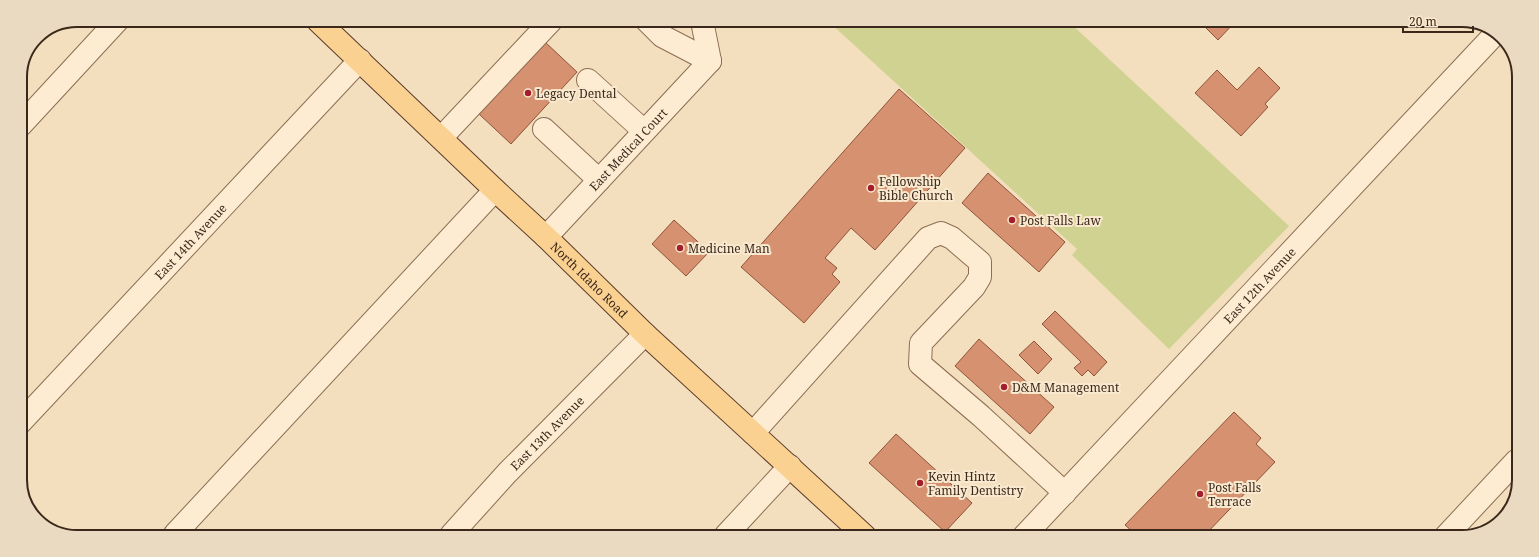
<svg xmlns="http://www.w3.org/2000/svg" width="1539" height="557" font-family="'Noto Serif',serif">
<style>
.green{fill:#d0d291}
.building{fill:#d59170;stroke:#8f5338}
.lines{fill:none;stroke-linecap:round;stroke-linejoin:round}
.minor-casing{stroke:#8d6e55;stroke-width:24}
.major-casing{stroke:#5a3c2a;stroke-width:24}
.minor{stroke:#fdecd2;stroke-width:22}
.major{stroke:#fbd191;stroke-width:22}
.poi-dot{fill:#a31e2a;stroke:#f9e9cf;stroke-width:1.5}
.labels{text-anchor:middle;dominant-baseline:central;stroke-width:4;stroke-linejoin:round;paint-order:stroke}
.poi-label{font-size:12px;fill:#3b281b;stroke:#f9e9cf;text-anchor:start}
.street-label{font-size:12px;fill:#3b281b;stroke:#f9e9cf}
.rim{fill:none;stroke:#3b281b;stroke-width:2}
</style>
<rect width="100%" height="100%" fill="#f3debe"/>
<!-- green -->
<path class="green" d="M829 22H1069L1289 226 1169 349 1072 255 1077 249Z"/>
<!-- building -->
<g class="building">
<path d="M1200 22H1235L1218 40Z"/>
<path d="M545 42 577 72 511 144 479 114Z"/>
<path d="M1259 67 1280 88 1265 104 1268 107 1241 136 1195 93 1217 70 1237 90Z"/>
<path d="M899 89 965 148 875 250 851 228 825 258 837 268 832 274 840 282 804 323 741 267Z"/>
<path d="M988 173 1065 242 1039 272 962 203Z"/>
<path d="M674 220 709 252 686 276 652 244Z"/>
<path d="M1055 311 1107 362 1094 376 1088 370 1082 376 1074 368 1081 362 1042 324Z"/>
<path d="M979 339 1054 407 1030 434 955 366Z"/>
<path d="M1034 341 1052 359 1038 374 1019 355Z"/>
<path d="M1234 412 1261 438 1256 444 1275 462 1204 536H1127L1132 531 1125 525Z"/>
<path d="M896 434 972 503 945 532 869 463Z"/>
</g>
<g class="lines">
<defs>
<g id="minor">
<path d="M647 21 662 36 710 61"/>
<path d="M702 21 710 61"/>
<path d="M588 80 644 131"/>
<path d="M20 126 118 20"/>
<path d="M544 129 599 180"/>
<path d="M441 138 551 21"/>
<path id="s1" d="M546 237 710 61"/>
<path id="s2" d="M20 423 360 60"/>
<path d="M753 433 928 238 941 233 952 238 980 262V277L974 287 921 343 920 364 981 416 1065 493"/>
<path d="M175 534 495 190"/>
<path id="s3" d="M451 535 507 473 645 334"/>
<path d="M726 535 790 466"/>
<path id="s4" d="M1024 536 1495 34"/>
<path d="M1445 537 1516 461"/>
</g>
<g id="major">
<path id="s5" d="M318 21 495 190 546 237 645 334 865 536"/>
</g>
</defs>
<!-- minor casing -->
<use href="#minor" class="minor-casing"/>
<!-- major casing -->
<use href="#major" class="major-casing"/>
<!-- minor -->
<use href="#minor" class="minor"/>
<!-- major -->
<use href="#major" class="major"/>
</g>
<!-- markers -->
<g class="poi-dot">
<circle cx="528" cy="93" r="4"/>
<circle cx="871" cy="188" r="4"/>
<circle cx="1012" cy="220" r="4"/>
<circle cx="680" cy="248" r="4"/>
<circle cx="1004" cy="387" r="4"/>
<circle cx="920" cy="483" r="4"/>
<circle cx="1200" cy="494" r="4"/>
</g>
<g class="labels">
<!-- poi labels -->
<g class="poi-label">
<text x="536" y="93">Legacy Dental</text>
<text x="879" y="181">Fellowship<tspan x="879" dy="14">Bible Church</tspan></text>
<text x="1020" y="220">Post Falls Law</text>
<text x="688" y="248">Medicine Man</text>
<text x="1012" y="387">D&amp;M Management</text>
<text x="928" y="476">Kevin Hintz<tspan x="928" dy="14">Family Dentistry</tspan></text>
<text x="1208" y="487">Post Falls<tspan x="1208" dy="14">Terrace</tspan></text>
</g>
<!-- street labels -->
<g class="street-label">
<text stroke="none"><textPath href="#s1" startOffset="120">East Medical Court</textPath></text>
<text stroke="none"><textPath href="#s2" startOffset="249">East 14th Avenue</textPath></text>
<text stroke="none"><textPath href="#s5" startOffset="375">North Idaho Road</textPath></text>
<text stroke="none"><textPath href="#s4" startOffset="344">East 12th Avenue</textPath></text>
<text stroke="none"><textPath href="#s3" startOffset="140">East 13th Avenue</textPath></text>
</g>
</g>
<!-- crop -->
<path d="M0 0H1539V557H0ZM77 27H1462A50 50 0 0 1 1512 77V480A50 50 0 0 1 1462 530H77A50 50 0 0 1 27 480V77A50 50 0 0 1 77 27Z" fill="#eadac1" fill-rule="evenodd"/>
<path class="rim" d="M77 27H1462A50 50 0 0 1 1512 77V480A50 50 0 0 1 1462 530H77A50 50 0 0 1 27 480V77A50 50 0 0 1 77 27Z"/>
<!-- scale -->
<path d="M1403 26v6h70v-6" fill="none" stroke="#3b281b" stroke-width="2"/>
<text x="1409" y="26" font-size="12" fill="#3b281b" stroke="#f9e9cf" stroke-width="3" paint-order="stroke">20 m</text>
</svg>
